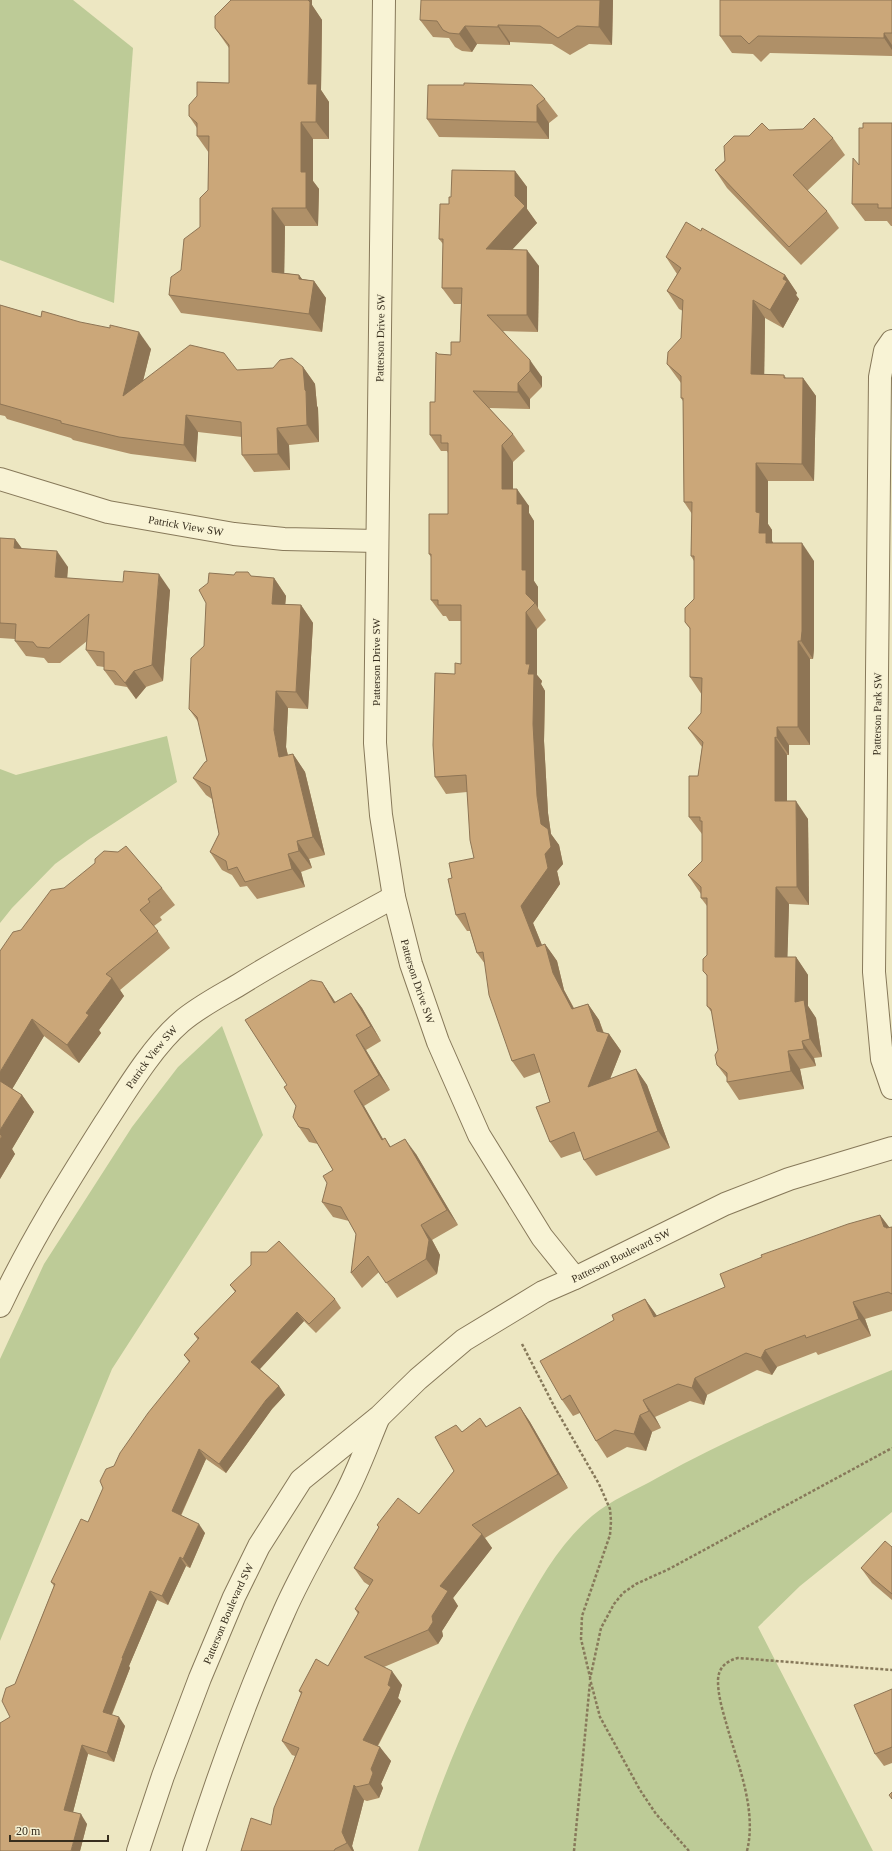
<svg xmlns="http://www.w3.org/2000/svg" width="892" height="1851" font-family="'Times New Roman',serif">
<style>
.green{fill:#bdcb97}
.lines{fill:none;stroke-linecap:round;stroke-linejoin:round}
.street-casing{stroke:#87795a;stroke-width:24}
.path{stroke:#87795a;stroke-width:2.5;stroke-dasharray:3 2;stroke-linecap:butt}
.street{stroke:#f8f3d5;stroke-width:22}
.wall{fill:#af9068}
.shaded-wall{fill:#8e7555}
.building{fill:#cba779;stroke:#8e7555}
.labels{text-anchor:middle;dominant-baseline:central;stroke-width:3;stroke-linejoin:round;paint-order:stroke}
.street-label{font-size:11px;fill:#372e1e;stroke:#f5f0d2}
</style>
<rect width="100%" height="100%" fill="#ede7c2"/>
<!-- green -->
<g class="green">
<path d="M0 0H73L133 48 114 303 0 260Z"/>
<path d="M167 736 177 782 88 840 55 864 12 908 0 923V769L16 775Z"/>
<path d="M222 1026 263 1135 112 1369 0 1641V1359L44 1264 132 1127 178 1067Z"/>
<path d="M892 1370V1512L800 1586 758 1627 873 1851H418C444 1770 479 1692 519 1617 539 1581 560 1543 592 1516 611 1500 636 1490 657 1478 733 1436 812 1403 892 1370Z"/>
</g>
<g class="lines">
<defs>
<g id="street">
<path id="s1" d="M384 0 375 743 381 815 394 897 411 964 438 1042 479 1135 542 1237 575 1278"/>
<path d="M892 341 885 351 880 377 874 972 882 1059 892 1088"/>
<path id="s2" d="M0 479 108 512 234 534 284 539 377 541"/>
<path id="s3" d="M0 1306C30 1242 67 1183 105 1123 126 1091 152 1047 181 1022 197 1008 218 997 237 986 288 954 341 926 394 897"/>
<path id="s4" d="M138 1851 163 1776 200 1678 234 1597 259 1546 301 1480 380 1416 418 1379 464 1340 543 1292 575 1278 725 1204 789 1179 892 1148"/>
<path d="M194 1851C220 1770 249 1690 284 1612 301 1573 323 1537 343 1499 357 1474 367 1445 378 1419"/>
</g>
</defs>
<!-- street casing -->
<use href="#street" class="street-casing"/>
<!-- path -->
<g class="path">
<path d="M522 1344 554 1406 599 1484 610 1509 611 1521 610 1535 582 1616 581 1639 590 1677"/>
<path d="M574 1851 590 1682"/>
<path d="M689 1851 656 1814 640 1790 600 1717 590 1679 601 1628 614 1604 623 1593 636 1584 669 1569 892 1448"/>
<path d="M747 1851C757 1810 738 1765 727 1726 723 1712 718 1696 718 1681 718 1668 726 1661 738 1658L892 1670"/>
</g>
<!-- street -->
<use href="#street" class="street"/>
</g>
<!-- wall -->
<g class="wall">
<path d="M613 0 612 45 589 44 570 55 552 44 510 42V45L477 44 472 52 462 51 455 47 449 38 433 37 420 20Z"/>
<path d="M892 0V56L770 53 761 62 753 54 732 53 720 36Z"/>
<path d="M312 5 322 20 321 90 329 102V139H313V181L319 189 318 226H285L284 273 299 275 302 279 314 281 326 298 322 332 181 313 169 295 181 270 200 227 208 190 209 153 197 136V128L189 116 229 83V48L215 28Z"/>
<path d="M545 99 558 116 549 123V139L439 137 427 119Z"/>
<path d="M892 123V226H891L887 221H865L852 204 859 165 863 128Z"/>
<path d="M769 130 833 138 845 155 807 191 827 211 839 228 801 265 727 188 715 170 749 136Z"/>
<path d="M515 171 527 187V209L537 223 512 249 539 266 538 332 503 331 542 377V387L530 399V409L489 408 513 434 525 451 513 462V489L529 506V513L534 521V581L538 587V608L546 620 537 629V675L542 681 541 684 545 691 544 741 548 813 551 834 559 845 563 864 557 871 560 884 533 923 542 945 545 944 557 961 564 990 574 1008 588 1004 599 1020 604 1033 609 1034 621 1051 610 1079 636 1069 647 1085 670 1148 596 1176 584 1160 581 1151 561 1158 550 1142V1102L540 1072 524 1078 512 1061 485 964 477 953 470 931H467L456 915 452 878 474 858 467 792 446 794 435 777 455 674 461 664V621H449L446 616H443L431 600V557L429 554 448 514V453L447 451H441L430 435 435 402 438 354 451 355 460 342 461 304H454L442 288 443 244 439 239 451 197Z"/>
<path d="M701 231 785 275 797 293 796 295 799 299 783 328 765 318 764 374 784 375 786 378H803L816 396 814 481H768V524L772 530V541L773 543 814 561V649L813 659H810V745H789V755H787V801L808 819 809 905 789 904 787 957H796L808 975V1006L816 1018 822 1057 814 1058 816 1066 800 1069 804 1089 739 1100 727 1082V1078L717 1065 718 1050 712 1013 707 1006V976L703 971 707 955V906L701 898V894L688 875 702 861V834L689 817 698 776 702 747 688 728 701 713 702 695 690 677V629L685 622 694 599V561L691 556 692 514 684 502 683 401 681 398V383L667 364 681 338 683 311 679 309 667 291 677 274 666 257Z"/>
<path d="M0 305 151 349 143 381 237 370 303 367 315 384 317 406 318 408 319 442 289 445 290 470 254 472 242 455V437L198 432 196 462 131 454 73 440 71 438 7 419 5 416 0 415Z"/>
<path d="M0 538 15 539 22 549 68 567 67 578 170 590 163 681 146 687 136 699 127 687 115 685 104 670V667L97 666 86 650 87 641 60 663H48L44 658 26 656 15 641V639L0 638Z"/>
<path d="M251 576 274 578 286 596 285 604 301 605 313 623 308 709 288 708 286 747 288 755 293 754 305 772 325 855 309 859 312 868 301 872 305 887 257 899 247 886 240 887 232 875 222 870 210 852 219 834 212 799 206 795 193 778 207 761 199 723 189 709 204 646Z"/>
<path d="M162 888 175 905 160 917 162 920 154 926 170 948 120 990 124 996 99 1030 101 1033 79 1063 44 1036 12 1089 22 1095 34 1112 12 1149 15 1154 0 1179 21 930Z"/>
<path d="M322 982 335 1002 351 993 362 1008 381 1041 366 1050 390 1090 364 1106 383 1139 385 1138 391 1147 416 1154 458 1225 432 1240 440 1255 437 1274 397 1298 379 1272 362 1288 351 1273 356 1234 349 1221 333 1217 322 1202 333 1170 318 1144 309 1142 299 1127 296 1106 287 1085Z"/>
<path d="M880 1215 889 1227H892V1311L865 1319 871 1336 818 1355 816 1352 777 1367 772 1375 757 1370 707 1395 704 1405 690 1401 655 1417 661 1428 652 1432 646 1451 627 1447 607 1458 596 1441 580 1413 573 1416 562 1400 614 1320 645 1299 657 1316 725 1287Z"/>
<path d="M230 1285 335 1299 341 1308 316 1333 304 1321 260 1369 279 1386 285 1395 272 1409 226 1473 206 1459 181 1516 205 1533 190 1568 186 1566 168 1605 157 1600 129 1666 130 1668 112 1715 125 1726 114 1762 88 1754 73 1812 87 1824 80 1851 10 1717 15 1684 54 1586 51 1582 88 1522 114 1466 189 1362 184 1355 198 1340 194 1334 235 1292Z"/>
<path d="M520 1407 530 1422 568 1488 485 1538 492 1548 453 1598 458 1606 442 1631 443 1636 438 1644 384 1667 402 1685 398 1698 401 1701 378 1746 391 1761 381 1784 383 1788 379 1798 367 1801 364 1800 352 1846 354 1851H241L271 1825 295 1756 292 1755 282 1741 301 1694 299 1691 328 1666 358 1614 355 1609 370 1586 364 1582 354 1568 379 1528 377 1525 419 1514 454 1471 462 1432 480 1418 487 1427Z"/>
<path d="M892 1547V1600L872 1583 861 1568Z"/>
<path d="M892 1689V1763L884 1766 875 1754Z"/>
</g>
<!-- shaded-wall -->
<g class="shaded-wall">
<path d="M306 0H312V5L322 20 321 90 329 102V139L316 122 308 84Z"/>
<path d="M600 0H613L612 45 599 27Z"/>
<path d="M498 25 510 42V45L498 27Z"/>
<path d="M465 26 477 44 472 52 459 34Z"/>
<path d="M884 33 892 45V50L884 38Z"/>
<path d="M537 105 549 123V139L537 122Z"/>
<path d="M301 122 313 139V181L319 189 318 226 306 208 301 172Z"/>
<path d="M515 171 527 187V209L537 223 497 266 486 249 515 196Z"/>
<path d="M272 208 285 226 284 289 272 272Z"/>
<path d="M527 250 539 266 538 332 527 315Z"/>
<path d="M299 275 312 293 314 281 326 298 322 332 309 314 299 279Z"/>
<path d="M785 275 797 293 796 295 799 299 783 328 770 310Z"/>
<path d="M753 300 765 318 764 392 751 374Z"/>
<path d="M139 332 151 349 135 413 123 396Z"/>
<path d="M530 360 542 377V387L530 371Z"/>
<path d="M303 367 315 384 317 406 318 408 319 442 307 425Z"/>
<path d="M803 378 816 396 814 481 802 464Z"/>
<path d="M518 383 530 399V409L518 392Z"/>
<path d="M186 415 198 432 196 462 184 445Z"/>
<path d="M277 428 289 445 290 470 278 454Z"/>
<path d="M502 445 513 462V506L502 489Z"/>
<path d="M756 463 768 481V524L772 530V541L778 551 766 543 759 533 756 512Z"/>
<path d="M517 489 529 506V513L534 521V581L538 587V608L535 603 526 594 522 570 517 504Z"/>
<path d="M15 539 26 554 14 548Z"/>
<path d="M802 543 814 561V649L813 659 801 641Z"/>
<path d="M57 551 68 567 66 593 55 577Z"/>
<path d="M159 574 170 590 163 681 152 665Z"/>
<path d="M274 578 286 596 284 621 272 604Z"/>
<path d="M301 605 313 623 308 709 296 692Z"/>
<path d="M526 612 537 629V675L542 681 541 684 545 691 544 741 548 813 551 834 559 845 563 864 557 871 560 884 533 923 549 963 537 947 521 906 545 854 537 796 528 674 526 664Z"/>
<path d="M798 641 810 659V745L798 727Z"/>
<path d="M134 671 146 687 136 699 125 683Z"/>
<path d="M276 691 288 708 286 747 292 775 279 757 274 730Z"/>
<path d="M777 727 789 745V755L777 738Z"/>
<path d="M775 737 787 755V819L775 801Z"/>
<path d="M293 754 305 772 325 855 313 837Z"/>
<path d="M796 801 808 819 809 905 797 887Z"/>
<path d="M297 841 309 859 312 868 299 851Z"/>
<path d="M288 854 301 872 305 887 292 869Z"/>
<path d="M776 887 789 904 787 974 775 957Z"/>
<path d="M545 944 557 961 564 990 583 1026 572 1009 553 973Z"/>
<path d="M796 957 808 975V1006L816 1018 822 1057 810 1039 795 1002Z"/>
<path d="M112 978 124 996 99 1030 101 1033 79 1063 67 1045 86 1013Z"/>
<path d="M322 982 332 997 345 1018 334 1003Z"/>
<path d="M351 993 362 1008 381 1041 371 1026Z"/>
<path d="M588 1004 599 1020 606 1041 609 1034 621 1051 600 1104 588 1087 597 1031Z"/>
<path d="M32 1019 44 1036 8 1096 0 1085V1072Z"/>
<path d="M356 1035 366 1050 390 1090 379 1075Z"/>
<path d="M802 1041 814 1058 816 1066 804 1049Z"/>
<path d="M788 1051 800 1069 804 1089 791 1071Z"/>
<path d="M636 1069 647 1085 670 1148 658 1131Z"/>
<path d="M354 1091 364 1106 392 1155 382 1140Z"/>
<path d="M22 1095 34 1112 12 1149 15 1154 0 1179V1130Z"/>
<path d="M405 1139 416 1154 458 1225 447 1210Z"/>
<path d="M880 1215 892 1231 884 1227Z"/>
<path d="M421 1225 432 1240 440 1255 437 1274 426 1259Z"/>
<path d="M645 1299 657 1316 654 1317Z"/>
<path d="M853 1302 865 1319 871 1336 859 1319Z"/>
<path d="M297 1312 304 1321 258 1371 251 1362Z"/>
<path d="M765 1350 777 1367 772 1375 761 1358Z"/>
<path d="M695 1378 707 1395 704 1405 692 1388Z"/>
<path d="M279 1386 285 1395 272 1409 226 1473 219 1464 266 1400Z"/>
<path d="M643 1400 655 1417 661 1428 649 1411Z"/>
<path d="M520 1407 530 1422 568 1488 558 1474Z"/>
<path d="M640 1415 652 1432 646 1451 634 1434Z"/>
<path d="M199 1449 206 1459 178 1521 172 1511Z"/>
<path d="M199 1524 205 1533 190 1568 183 1559Z"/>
<path d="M482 1534 492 1548 453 1598 458 1606 442 1631 443 1636 438 1644 428 1630 440 1586Z"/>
<path d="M180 1557 186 1566 168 1605 162 1596Z"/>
<path d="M150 1591 157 1600 129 1666 130 1668 109 1721 103 1712 122 1658Z"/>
<path d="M392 1671 402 1685 398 1698 401 1701 373 1754 363 1740 388 1685Z"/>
<path d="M119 1717 125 1726 114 1762 107 1753Z"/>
<path d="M82 1745 88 1754 71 1820 64 1810Z"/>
<path d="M380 1747 391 1761 381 1784 383 1788 379 1798 369 1784 371 1769Z"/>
<path d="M354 1785 364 1800 352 1846 354 1851H352L347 1843 342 1832Z"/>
<path d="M81 1814 87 1824 80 1851H71Z"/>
</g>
<!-- building -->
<g class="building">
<path d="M231 0H308L310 2 308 84H317L316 122H301V172H306V208H272V272L299 275V279L314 281 309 314 169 295 171 277 181 270 184 239 200 227V198L208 190 209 136H197V123L189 116V105L197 96V82L229 83V45L215 28V16Z"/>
<path d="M421 0H600L599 27 577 26 558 38 540 26 498 25V27L465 26 459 34 449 33 443 30 437 21 420 20Z"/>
<path d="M720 0H892V33H884V38L758 36 749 44 741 36H720Z"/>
<path d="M464 83 532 85 545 99 537 105V122L427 119 428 85H464Z"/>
<path d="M814 118 833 138 793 175 827 211 789 247 715 170 725 161 724 146 734 136H749L762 123 769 130 803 129Z"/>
<path d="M863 123H892V208H878V204H852L853 158 859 165V128H863Z"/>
<path d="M452 170 515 171V196L525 206 486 249 527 250V315H487L530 360V371L518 383V392L473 391 513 434 502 445V489H517V504H522V570H526V594L535 603 526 612V664H530L528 674H534L533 724 537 796 541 824 548 829 551 847 545 854 548 868 521 906 537 947 545 944 553 973 572 1009 588 1004 597 1031 609 1034 588 1087 636 1069 658 1131 584 1160 574 1132 550 1142 536 1107 550 1102 534 1054 512 1061 489 995 483 952 477 953 465 913 456 915 448 879 452 878 449 863 474 858 470 840 466 775 435 777 433 745 435 673 455 674V663L461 664V605H438V600H431V554H429V514H448V443H441V435H430V402H435L436 352 438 354 451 355V342H460L462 288H442L443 239H439L440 204H449V197H451Z"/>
<path d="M686 222 701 231 702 228 785 275 783 279 787 281 770 310 753 300 751 374 784 375V378H803L802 464 756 463V512L760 513 759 533H766V543H802V631L801 641H798V727H777V738L775 737V801H796L797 887H776L775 957H796L795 1002 804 1000 810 1039 802 1041 804 1049 788 1051 791 1071 727 1082V1073L717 1065 715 1055 718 1050 711 1009 707 1006V975L703 971V959L707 955V898H701V887L688 875 702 861V821H700V817H689V776H698L703 742 688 728 701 713 702 678 690 677V628L685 622V608L694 599V556H691L692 502H684L683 398H681V376L667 364 668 352 681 338 683 300 667 291 681 268 666 257Z"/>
<path d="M0 305 41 317 42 311 80 322 110 328V325L139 332 123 396 190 345 224 353 237 370 273 368 280 360 292 358 303 367 305 390 306 391 307 425 277 428 278 454 242 455 241 422 186 415 184 445 119 437 61 423V421L0 404Z"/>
<path d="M0 538 15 539 14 548 57 551 55 577 123 582 124 571 159 574 152 665 134 671 125 683 115 671 104 670V652L86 650 89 614 49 648 37 647 33 642 15 641 16 624 0 623Z"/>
<path d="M236 572H248L251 576 274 578 272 604 301 605 296 692 276 691 274 730 279 757 293 754 313 837 297 841 299 851 288 854 292 869 245 882 237 867 228 870 226 861 210 852 219 834 210 787 193 778 205 762 207 761 197 717 189 709 191 658 204 646 206 603 199 590 208 583 209 573 234 575Z"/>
<path d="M126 846 162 888 148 899 150 902 140 910 158 931 106 974 112 978 86 1013 89 1015 67 1045 32 1019 0 1072V951L13 932 21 930 51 890 64 888 95 863V859L104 851 118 852Z"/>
<path d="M311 980 322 982 334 1003 351 993 371 1026 356 1035 379 1075 354 1091 382 1140 385 1138 390 1147 405 1139 447 1210 421 1225 429 1240 426 1259 386 1283 368 1256 351 1273 356 1234 341 1207 322 1202 327 1183 323 1176 333 1170 309 1129 299 1127 293 1117 296 1106 284 1087 287 1085 245 1020Z"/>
<path d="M0 1081 22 1095 0 1130Z"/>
<path d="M0 1134 2 1136 0 1140Z"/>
<path d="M880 1215 884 1227H886V1228L892 1227V1294L888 1292 853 1302 859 1319 806 1338 805 1335 765 1350 761 1358 746 1353 695 1378 692 1388 678 1384 643 1400 649 1411 640 1415 634 1434 615 1430 596 1441 570 1395 562 1400 540 1361 614 1320 612 1315 645 1299 654 1317 725 1287 720 1274 762 1257 761 1255 848 1224Z"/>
<path d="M279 1241 335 1299 309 1324 297 1312 251 1362 279 1386 266 1400 219 1464 199 1449 172 1511 199 1524 183 1559 180 1557 162 1596 150 1591 122 1658H123L103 1712 119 1717 107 1753 82 1745 64 1810 81 1814 71 1851H0V1723L10 1717 2 1701 6 1688 15 1684 55 1584 51 1582 81 1519 88 1522 103 1488 100 1481 106 1469 114 1466 120 1453 148 1413 190 1361 184 1355 199 1338 194 1334 236 1291 230 1285 251 1265V1252H267Z"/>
<path d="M520 1407 558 1474 472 1525 482 1534 440 1586 448 1591 432 1616 433 1622 428 1630 364 1657 392 1671 388 1685 391 1687 363 1740 380 1747 371 1769 373 1773 369 1784 356 1787 354 1785 342 1832 347 1843 335 1849 334 1851H241L251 1818 271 1825 274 1808 299 1748 282 1741 302 1692 299 1691 316 1659 328 1666 359 1612 355 1609 373 1580 354 1568 379 1527 377 1525 398 1498 419 1514 454 1471 435 1437 456 1425 462 1432 480 1418 486 1427Z"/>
<path d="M885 1541 892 1547V1594L861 1568Z"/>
<path d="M892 1689V1747L875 1754 854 1705Z"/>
<path d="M892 1792V1799L889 1795Z"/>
</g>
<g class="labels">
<!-- street labels -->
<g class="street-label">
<text transform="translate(380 338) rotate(-89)">Patterson Drive SW</text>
<text stroke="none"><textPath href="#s2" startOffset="192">Patrick View SW</textPath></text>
<text transform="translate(376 662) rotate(-90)">Patterson Drive SW</text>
<text transform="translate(877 714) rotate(-89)">Patterson Park SW</text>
<text stroke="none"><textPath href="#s1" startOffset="986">Patterson Drive SW</textPath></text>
<text stroke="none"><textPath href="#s3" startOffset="292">Patrick View SW</textPath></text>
<text stroke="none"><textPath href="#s4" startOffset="800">Patterson Boulevard SW</textPath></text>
<text stroke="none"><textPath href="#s4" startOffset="254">Patterson Boulevard SW</textPath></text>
</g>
</g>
<!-- scale -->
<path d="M10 1835v6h98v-6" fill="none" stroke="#372e1e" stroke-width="2"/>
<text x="16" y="1835" font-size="12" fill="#372e1e" stroke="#f5f0d2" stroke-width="3" paint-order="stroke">20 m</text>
</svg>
